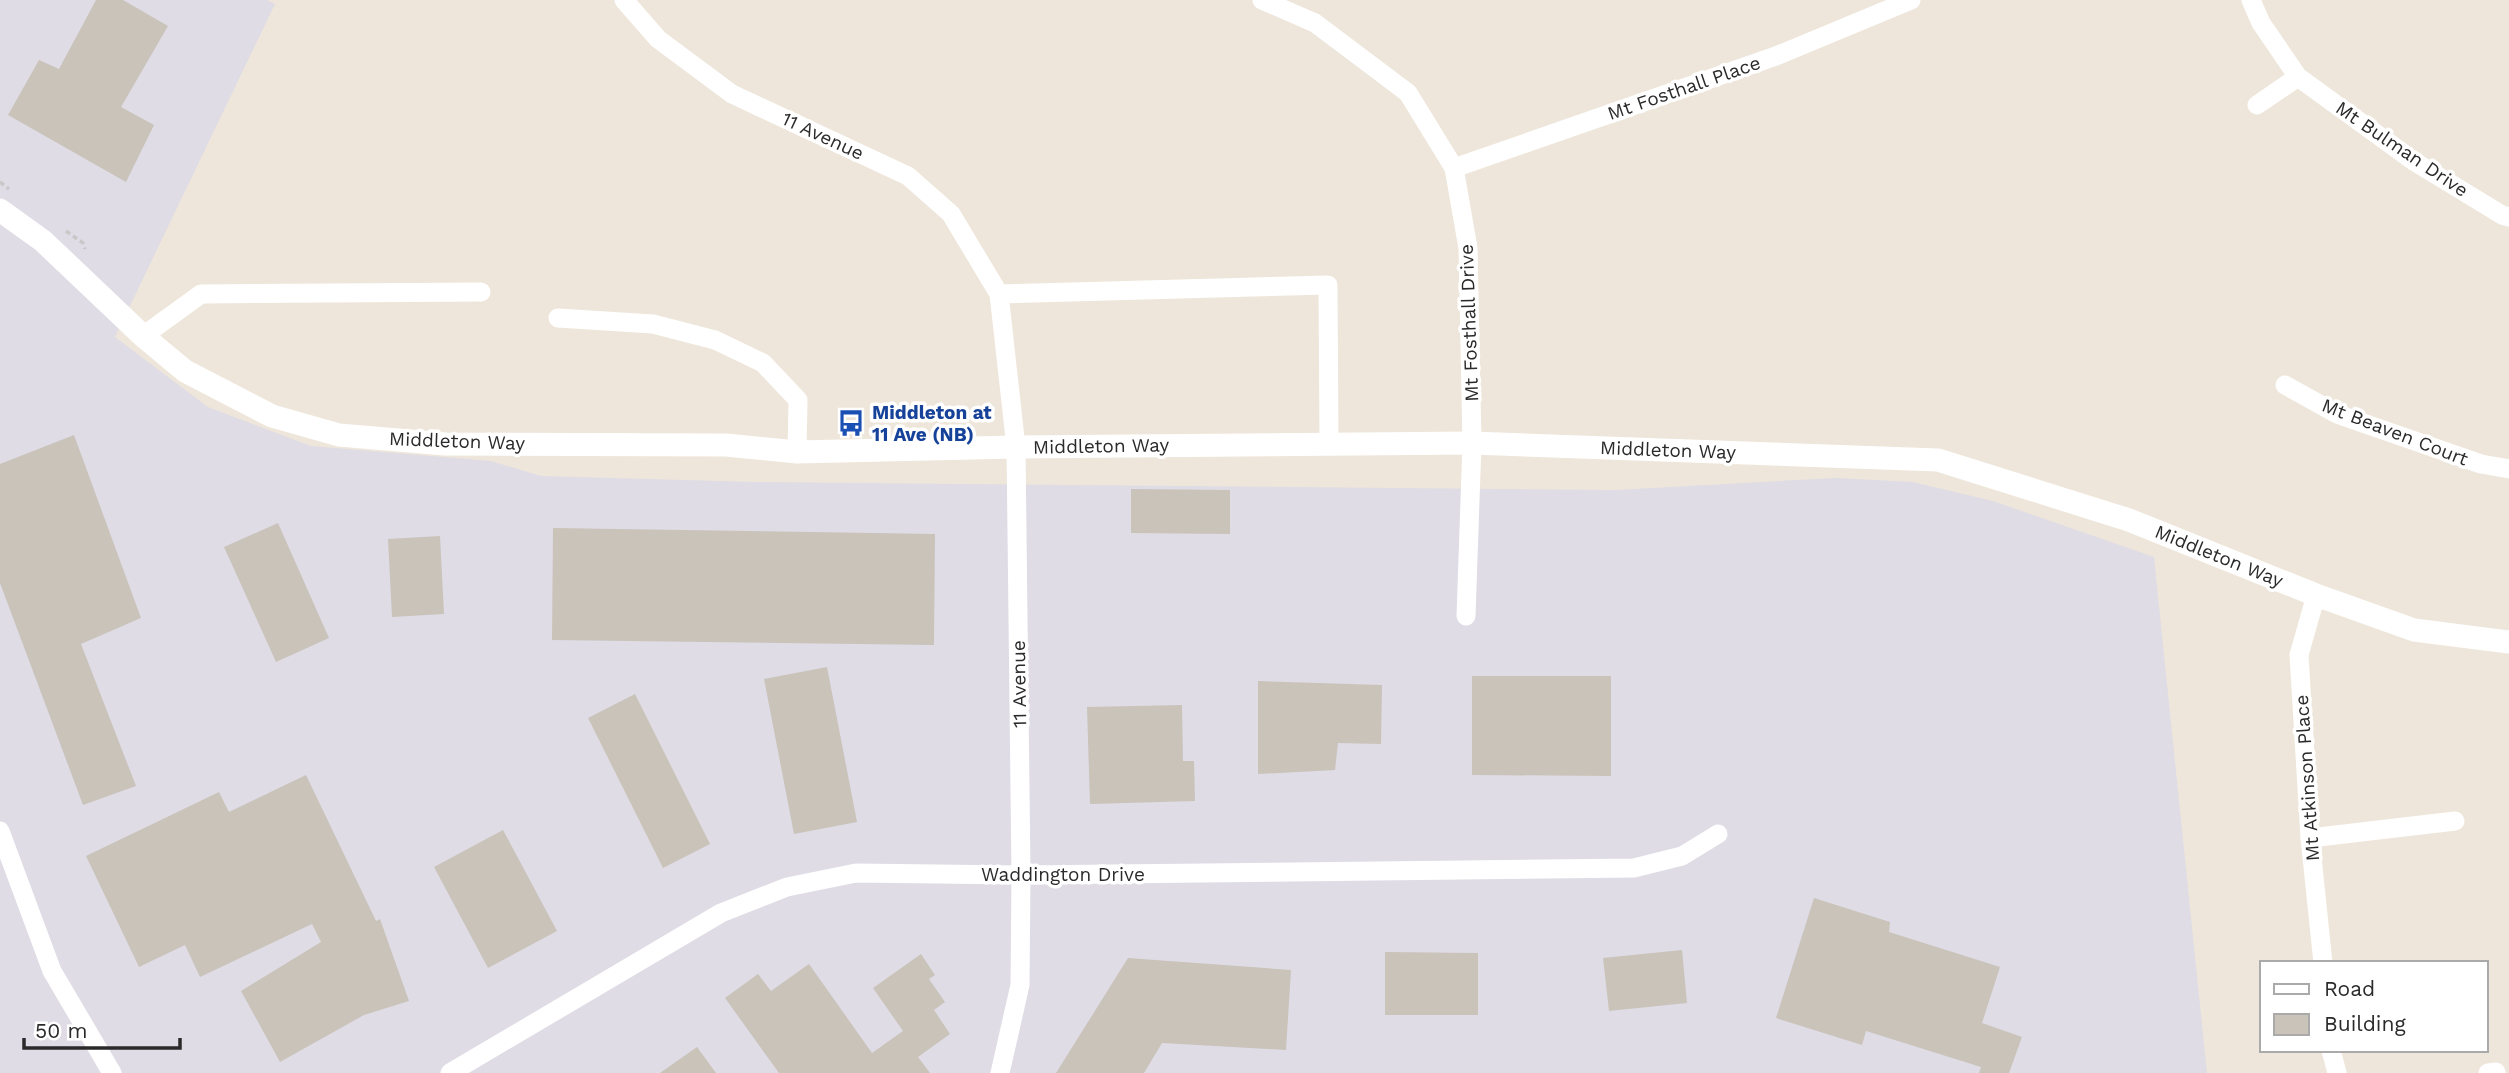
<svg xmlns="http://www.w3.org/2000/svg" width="2509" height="1073" font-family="'Work Sans',sans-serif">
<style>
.industrial{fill:#dfdce5}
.building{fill:#c9c3ba}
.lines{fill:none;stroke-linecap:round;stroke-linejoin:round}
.path{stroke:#c8c8c8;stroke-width:3.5;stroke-dasharray:5 3.5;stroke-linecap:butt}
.minor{stroke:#fff;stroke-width:19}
.tertiary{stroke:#fff;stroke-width:23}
.labels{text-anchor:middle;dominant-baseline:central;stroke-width:7;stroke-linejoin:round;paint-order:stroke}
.street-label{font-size:19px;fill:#2a2a2a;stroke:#fff}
.transit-label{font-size:19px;font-weight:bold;fill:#164399;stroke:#fff;text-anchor:start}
</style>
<rect width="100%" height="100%" fill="#eee6da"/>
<!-- industrial -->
<path class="industrial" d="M0 0H267L275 4 115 337 208 407 311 446 491 461 541 476 756 482 1616 490 1835 478 1913 482 1993 501 2154 557 2207 1073H0Z"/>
<!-- building -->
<g class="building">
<path d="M96 0H123L168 26 121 107 154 125 126 182 8 115 39 60 59 69Z"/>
<path d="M74 435 141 618 81 644 136 786 83 805 0 583V464Z"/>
<path d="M1131 489 1230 490V534L1131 533Z"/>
<path d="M278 523 329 638 276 662 224 547Z"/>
<path d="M553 528 935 534 934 645 552 640Z"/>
<path d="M440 536 444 614 392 617 388 539Z"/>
<path d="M827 667 857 822 794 834 764 679Z"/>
<path d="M1472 676H1611V776L1472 775Z"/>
<path d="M1258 681 1382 685 1381 744 1338 743 1335 770 1258 774Z"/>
<path d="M635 694 710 844 663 868 588 718Z"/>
<path d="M1182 705 1183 761H1194L1195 801 1090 804 1087 707Z"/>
<path d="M306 775 376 921 380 919 409 1001 364 1015 280 1062 241 991 321 942 312 924 200 977 185 945 139 967 86 856 219 792 229 812Z"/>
<path d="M503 830 557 931 488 968 434 867Z"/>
<path d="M1814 898 1890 922 1889 932 2000 967 1982 1023 2022 1037 2009 1073H1979L1981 1067 1866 1031 1862 1045 1776 1018Z"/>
<path d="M1682 950 1687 1003 1609 1011 1603 958Z"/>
<path d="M1385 952 1478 953V1015H1385Z"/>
<path d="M921 954 935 975 929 979 945 1002 934 1010 950 1034 918 1057 930 1073H779L725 998 758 974 771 991 809 964 872 1053 903 1031 873 988Z"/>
<path d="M1128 958 1291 970 1286 1050 1162 1043 1144 1073H1056Z"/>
<path d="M697 1047 716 1073H660Z"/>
</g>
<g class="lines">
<!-- path -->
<g class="path">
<path d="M0 182 9 189"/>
<path d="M66 231 83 243 85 249"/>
</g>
<!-- minor -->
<g class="minor">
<path d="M624 0 658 39 732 94 908 176 951 214 999 294 1016 447 1021 875 1020 985 1000 1073"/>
<path d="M1262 0 1315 23 1408 93 1454 168 1468 248 1472 443 1466 616"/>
<path d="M2251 0 2261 23 2298 77 2415 162 2502 215 2509 217"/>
<path d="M2257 105 2298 77"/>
<path d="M1454 168 1776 56 1911 0"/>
<path d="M999 294 1328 285 1329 444"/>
<path d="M558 318 653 324 715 340 763 363 798 400 797 452"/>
<path d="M143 336 201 294 481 292"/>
<path d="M2285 385 2337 414 2481 464 2509 469"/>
<path d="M2316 595 2299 655 2310 838 2323 963"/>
<path d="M0 831 52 971 112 1073"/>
<path d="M2310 838 2455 821"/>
<path d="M2331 1050 2337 1073"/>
<path d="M450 1073 721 913 787 887 856 873 1021 875 1634 868 1682 856 1718 834"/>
<path d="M2488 1073 2496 1072"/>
</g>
<!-- tertiary -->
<path class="tertiary" d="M0 210 43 241 143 336 185 371 272 416 339 435 445 444 726 445 797 452 1016 447 1472 443 1938 460 2129 520 2316 595 2414 630 2509 642"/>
</g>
<!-- icons -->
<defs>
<symbol id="bus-bare" viewBox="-9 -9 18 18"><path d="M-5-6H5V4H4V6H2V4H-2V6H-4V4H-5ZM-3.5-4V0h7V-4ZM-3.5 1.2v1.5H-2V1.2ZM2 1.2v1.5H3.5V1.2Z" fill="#1a4fb4" stroke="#fff" stroke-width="2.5" paint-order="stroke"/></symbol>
</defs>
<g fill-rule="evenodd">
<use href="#bus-bare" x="832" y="404" width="38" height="38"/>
</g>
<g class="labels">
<!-- street labels -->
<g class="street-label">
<text transform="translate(1684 88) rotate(-19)">Mt Fosthall Place</text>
<text transform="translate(823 136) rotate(25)">11 Avenue</text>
<text transform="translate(2402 149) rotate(34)">Mt Bulman Drive</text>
<text transform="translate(1469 323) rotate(-92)">Mt Fosthall Drive</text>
<text transform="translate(2395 432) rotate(21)">Mt Beaven Court</text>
<text transform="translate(457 441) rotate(2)">Middleton Way</text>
<text transform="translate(1101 446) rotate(-1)">Middleton Way</text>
<text transform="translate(1668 450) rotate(2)">Middleton Way</text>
<text transform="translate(2219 556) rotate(22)">Middleton Way</text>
<text transform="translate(1019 684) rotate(-91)">11 Avenue</text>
<text transform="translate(2307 778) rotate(-94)">Mt Atkinson Place</text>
<text x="1063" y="874">Waddington Drive</text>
</g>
<!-- transit labels -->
<g class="transit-label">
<text x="872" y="412">Middleton at<tspan x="872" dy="22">11 Ave (NB)</tspan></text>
</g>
</g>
<!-- legend -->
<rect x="2260" y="961" width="228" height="91" fill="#ffffff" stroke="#aaaaaa" stroke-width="2"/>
<rect x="2274" y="984" width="35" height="10" fill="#ffffff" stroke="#aaaaaa" stroke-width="2"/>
<text x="2324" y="996" font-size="21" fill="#2a2a2a">Road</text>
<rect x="2274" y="1014" width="35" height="21" fill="#c9c3ba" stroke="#aaaaaa" stroke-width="2"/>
<text x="2324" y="1031" font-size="21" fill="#2a2a2a">Building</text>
<!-- scale -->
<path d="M24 1038v10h156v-10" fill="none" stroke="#2a2a2a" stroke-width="3.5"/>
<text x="35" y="1038" font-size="21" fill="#2a2a2a" stroke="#ffffff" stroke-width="5" paint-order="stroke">50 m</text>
</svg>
